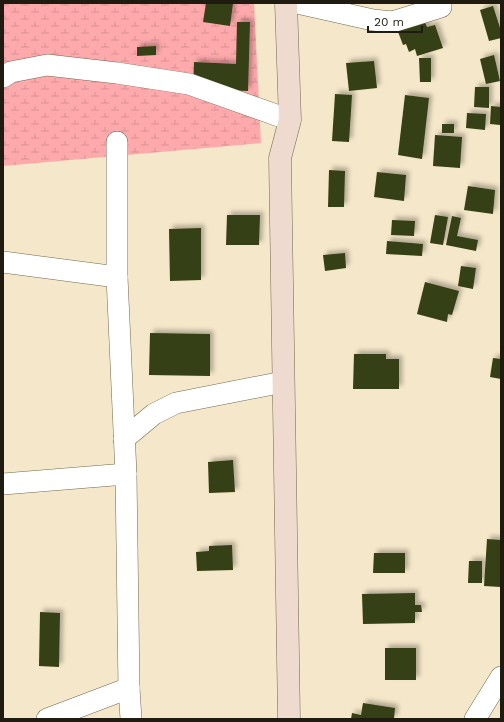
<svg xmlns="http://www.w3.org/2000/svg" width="504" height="722" font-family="'Work Sans',sans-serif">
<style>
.wetland{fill:url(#wetland-marsh)}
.building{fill:#363f13;filter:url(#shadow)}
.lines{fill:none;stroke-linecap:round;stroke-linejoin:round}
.street-casing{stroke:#74684d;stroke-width:22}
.secondary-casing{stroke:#74684d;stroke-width:23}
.street{stroke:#fff;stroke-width:21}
.secondary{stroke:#eedace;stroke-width:22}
</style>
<defs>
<pattern id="wetland-marsh" width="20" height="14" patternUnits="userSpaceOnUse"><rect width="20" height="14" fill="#fea9ac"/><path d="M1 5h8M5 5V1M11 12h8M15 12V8" fill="none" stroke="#d99193"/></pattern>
<filter id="shadow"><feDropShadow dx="3.5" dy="-3.5" stdDeviation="2" flood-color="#0004"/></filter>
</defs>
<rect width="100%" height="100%" fill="#f5e7c9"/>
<!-- wetland -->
<path class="wetland" d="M3 3H254L261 143 3 166Z"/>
<!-- building -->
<g class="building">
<path d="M206 3H233L230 26 203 22Z"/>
<path d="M493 6 501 31V38L489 41 480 10Z"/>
<path d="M424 20 427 27 435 25 443 48 417 56 415 49 409 52 406 44 403 45 397 29Z"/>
<path d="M237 22H250L248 91 193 89 194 62 236 64Z"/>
<path d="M156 46V55L137 56V47Z"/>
<path d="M494 55 500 81 486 84 480 59Z"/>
<path d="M419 58H431V82H420Z"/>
<path d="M374 61 377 88 349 91 346 63Z"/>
<path d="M475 87H489V108L474 107Z"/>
<path d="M335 94 352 95 349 142 332 141Z"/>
<path d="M405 95 429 98 422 159 398 155Z"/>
<path d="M491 106 501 107 500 125 490 124Z"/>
<path d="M467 113 486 114 485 130 466 128Z"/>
<rect x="442" y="124" width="12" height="9"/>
<path d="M435 135 462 137 460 168 433 166Z"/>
<path d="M329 170 345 171 344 207H328Z"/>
<path d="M377 172 406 175 404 201 374 197Z"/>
<path d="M468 186 495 190 493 214 464 210Z"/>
<path d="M227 215H260L259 245H226Z"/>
<path d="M435 215 448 217 443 245 430 243Z"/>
<path d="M452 216 461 218 457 236 478 240 476 251 446 245Z"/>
<path d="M392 220 415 221 414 236 391 235Z"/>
<path d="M201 228V280L170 281 169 229Z"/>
<path d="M387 241 423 244 422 256 386 254Z"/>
<path d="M345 253 346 268 325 271 323 255Z"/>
<path d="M461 266 476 268 473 289 458 286Z"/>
<path d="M425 282 459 291 452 315 448 314 447 322 417 314Z"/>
<path d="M150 333 210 334V376L149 375Z"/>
<path d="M354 354H386V359H399V389H353Z"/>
<path d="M493 358 501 359V379L490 377Z"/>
<path d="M233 460 235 492 209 493 208 462Z"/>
<path d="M487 539 501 540V587L484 586Z"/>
<path d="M232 545 233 570 197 571 196 552 209 551V546Z"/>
<path d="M374 553H405V573H373Z"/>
<path d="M469 561H482V583H468Z"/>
<path d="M415 593V605H421L422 612H415V623L363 624 362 594Z"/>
<path d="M40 612 60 613 59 667 39 666Z"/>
<rect x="385" y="648" width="31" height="32"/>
<path d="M363 703 395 708 394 719H351L352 713 361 715Z"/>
</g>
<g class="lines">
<defs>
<g id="street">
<path d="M297 3 373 20 392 22 441 7"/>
<path d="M3 77 11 72 47 65 117 73 189 84 290 120"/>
<path d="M117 142V277L126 474 129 688 131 719"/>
<path d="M3 262 117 277"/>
<path d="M124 439 154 414 176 403 283 382"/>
<path d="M3 484 126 474"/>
<path d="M47 719 129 688"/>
<path d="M475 719 501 677"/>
</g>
<path id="secondary" d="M286 3 290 120 280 158 289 719"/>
</defs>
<!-- street casing -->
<use href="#street" class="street-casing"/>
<!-- secondary casing -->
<use href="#secondary" class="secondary-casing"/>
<!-- street -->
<use href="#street" class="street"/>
<!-- secondary -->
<use href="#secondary" class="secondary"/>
</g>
<!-- border -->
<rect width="504" height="722" fill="none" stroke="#201b10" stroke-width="8"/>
<!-- scale -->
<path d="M368 26v6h54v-6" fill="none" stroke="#201b10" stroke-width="2"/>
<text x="374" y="26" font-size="12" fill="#201b10" stroke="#ffffff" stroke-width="3" paint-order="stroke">20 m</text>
</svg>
